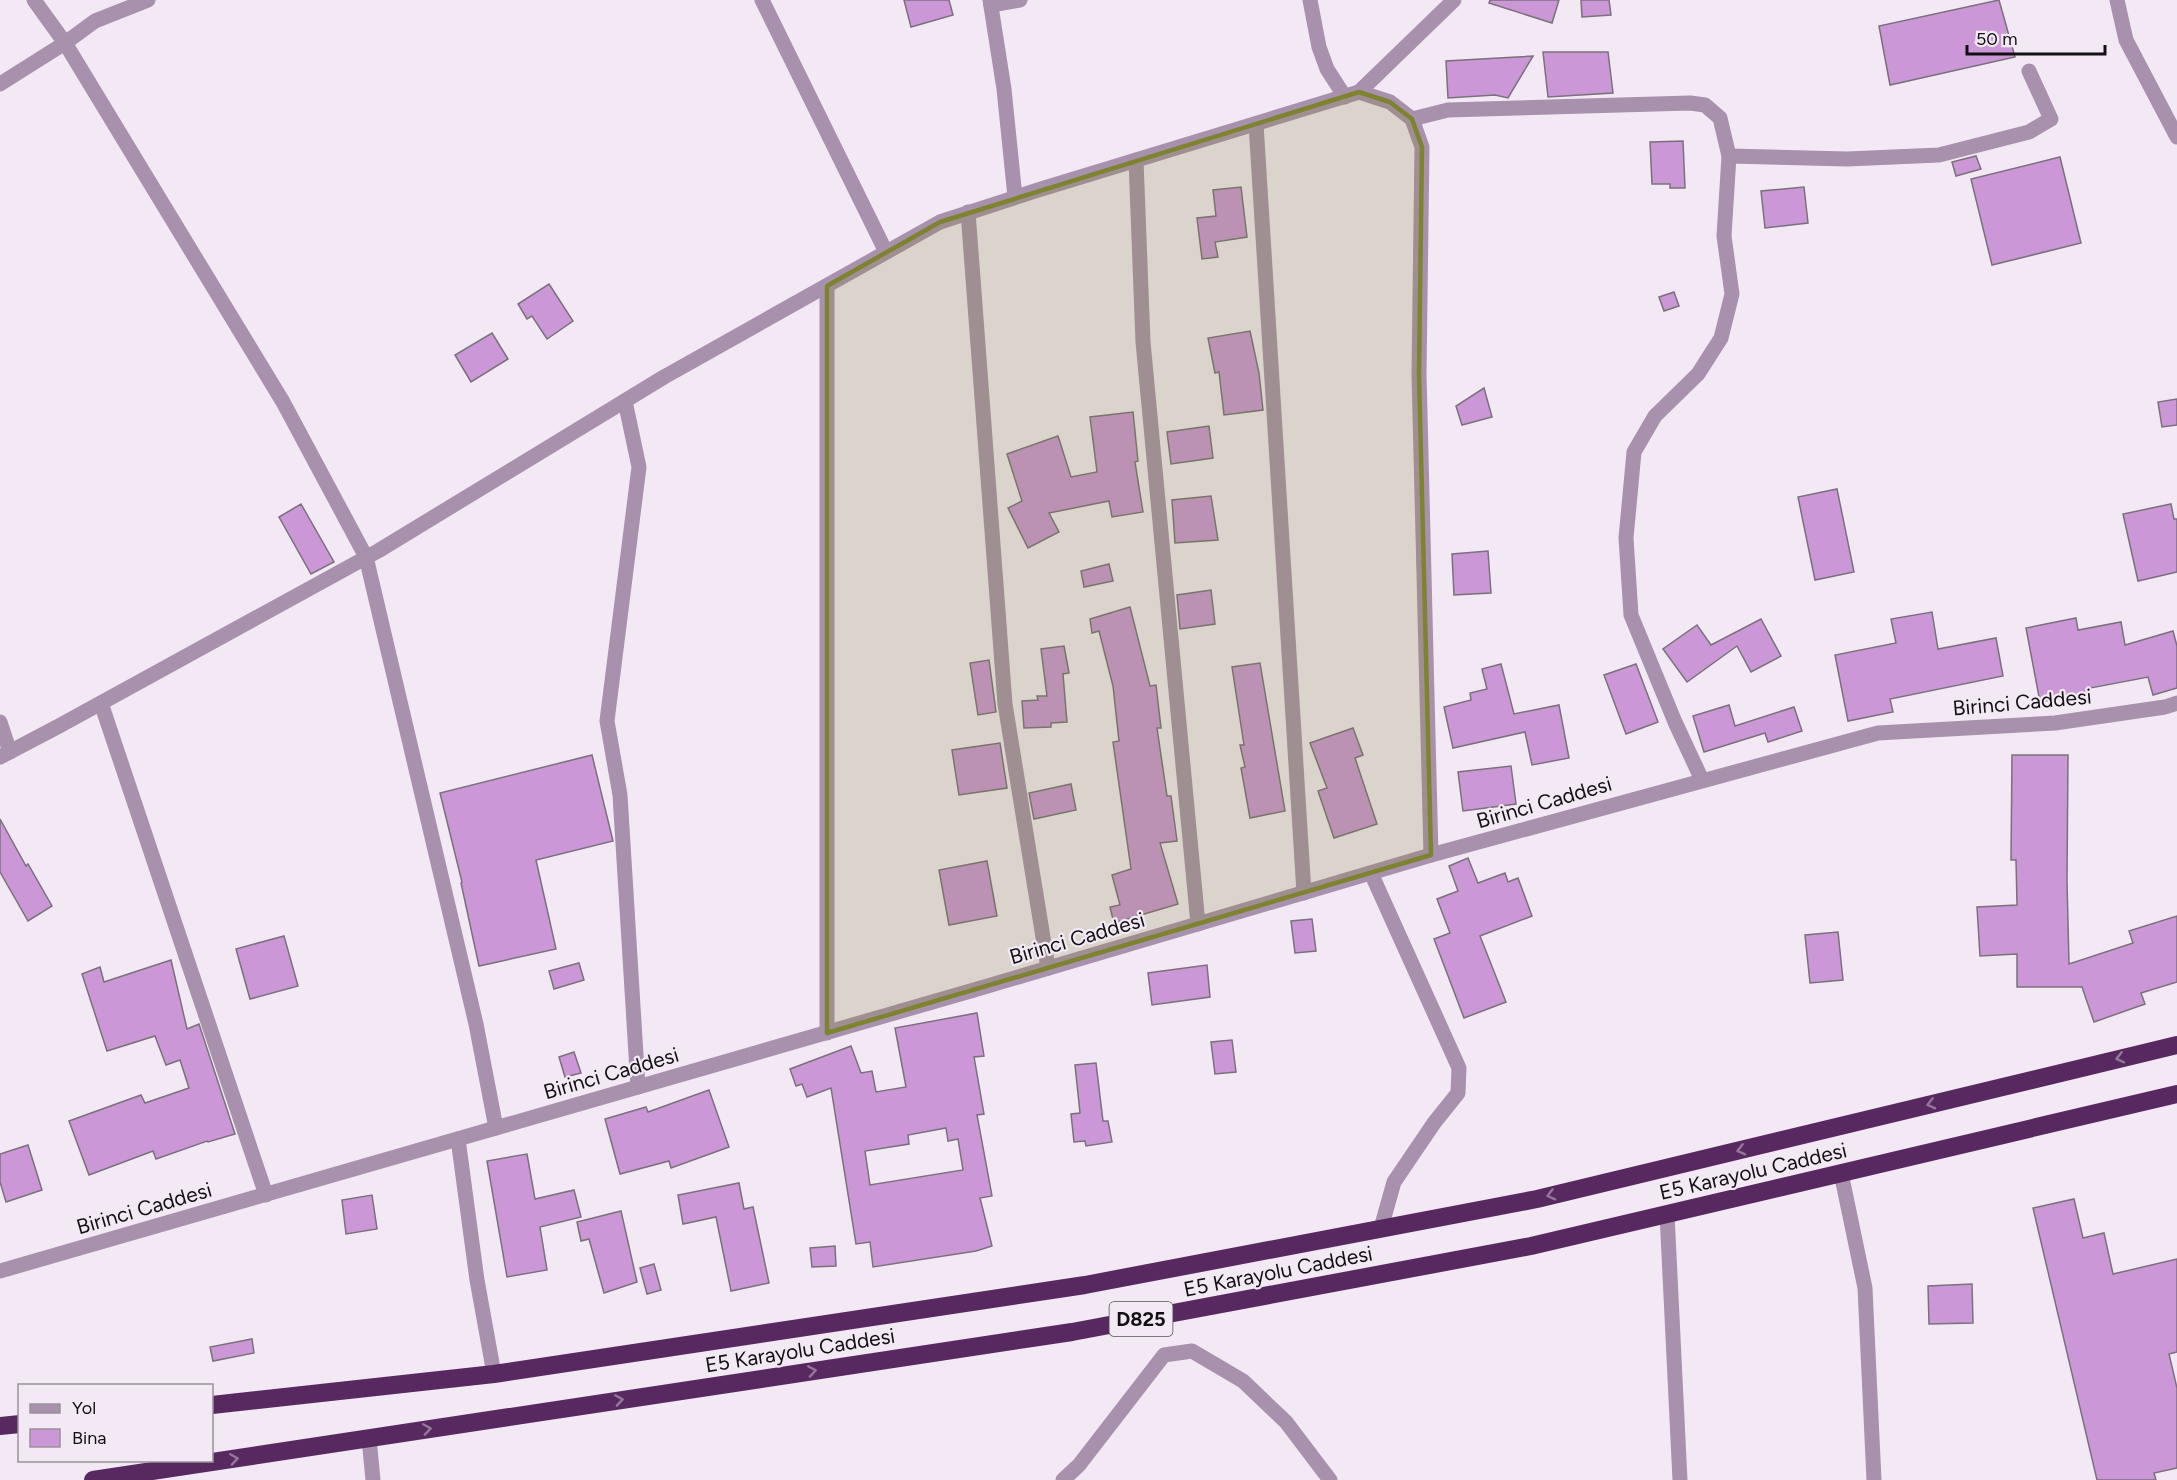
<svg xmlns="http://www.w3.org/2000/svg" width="2177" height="1480" font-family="Figtree,sans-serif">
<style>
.building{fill:#cc97d6;stroke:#79717b;stroke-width:1.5;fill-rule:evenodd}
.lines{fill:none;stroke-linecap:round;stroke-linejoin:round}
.minor{stroke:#a891ac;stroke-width:15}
.highway{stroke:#572960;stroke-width:18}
.oneway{stroke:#95769b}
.marked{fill:#7d832f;fill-opacity:0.2;stroke:#7d832f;stroke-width:4.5;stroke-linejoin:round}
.labels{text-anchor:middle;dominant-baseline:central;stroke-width:4.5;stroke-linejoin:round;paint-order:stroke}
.shield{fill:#f3e9f4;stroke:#565157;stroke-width:1.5}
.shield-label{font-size:20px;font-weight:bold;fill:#131014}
.street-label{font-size:21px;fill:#131014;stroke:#f3e9f4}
</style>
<rect width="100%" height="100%" fill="#f3e9f4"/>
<!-- building -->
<g class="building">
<path d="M904 0H949L953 15 911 27Z"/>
<path d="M1490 0H1559L1552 23 1489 3Z"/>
<path d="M1581 0H1609L1611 15 1582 17Z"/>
<path d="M1999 0 2015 57 1890 85 1879 26Z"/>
<path d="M1543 52H1608L1613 93 1548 97Z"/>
<path d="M1533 56 1508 98 1495 95 1448 98 1446 61Z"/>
<path d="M1683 141 1685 188H1670V184H1652L1650 142Z"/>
<path d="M1976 156 1981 169 1956 176 1952 162Z"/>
<path d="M2060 157 2081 243 1992 265 1971 179Z"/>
<path d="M1241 187 1247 237 1215 242 1218 257 1202 259 1197 218 1216 216 1213 190Z"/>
<path d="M1804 187 1808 223 1765 228 1761 191Z"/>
<path d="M549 284 573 321 547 339 532 316 527 319 518 304Z"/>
<path d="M1674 292 1679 306 1664 311 1659 297Z"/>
<path d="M1250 331 1259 373 1263 410 1224 415 1219 372 1215 373 1208 338Z"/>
<path d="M492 333 508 359 471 382 455 355Z"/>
<path d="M1484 388 1492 417 1462 425 1456 406Z"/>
<path d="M2177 399V425L2162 427 2158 402Z"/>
<path d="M1133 412 1138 461 1135 462 1143 512 1112 517 1109 501 1049 513 1059 532 1028 548 1008 508 1022 501 1007 454 1058 436 1071 477 1097 472 1090 417Z"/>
<path d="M1209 426 1213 458 1171 464 1167 432Z"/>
<path d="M1837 489 1854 572 1815 580 1798 497Z"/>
<path d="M1211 496 1218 540 1175 543 1172 500Z"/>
<path d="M301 504 334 562 311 574 279 517Z"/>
<path d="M2171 504 2174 519H2177V572L2138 581 2123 514Z"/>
<path d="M1488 551 1491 593 1454 595 1452 554Z"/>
<path d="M1109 564 1113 581 1084 587 1081 571Z"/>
<path d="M1211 590 1215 624 1180 629 1177 595Z"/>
<path d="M1130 607 1150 686 1156 685 1161 728H1157L1167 796H1171L1177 841 1160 843 1178 904 1114 923 1110 907 1120 905 1112 875 1131 869 1113 742 1119 741 1113 686 1099 631 1092 633 1090 619Z"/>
<path d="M1932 612 1938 649 1996 638 2003 676 1890 699 1893 712 1848 721 1835 655 1896 643 1891 619Z"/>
<path d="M2076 618 2078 630 2121 622 2125 645 2173 631 2177 646V688L2153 695 2148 677 2090 688V693L2040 702 2026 628Z"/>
<path d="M1761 619 1781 656 1751 672 1737 646 1687 682 1663 649 1697 625 1711 645Z"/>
<path d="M1064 646 1069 673 1063 674 1067 722 1051 723V727L1024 728 1022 701 1038 700 1037 696H1047L1041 649Z"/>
<path d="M989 660 996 712 978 715 970 663Z"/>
<path d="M1260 663 1285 811 1250 818 1241 768 1245 767 1240 745H1244L1232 667Z"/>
<path d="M1501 664 1514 714 1559 705 1569 758 1532 765 1525 732 1453 748 1444 707 1471 700 1470 693 1487 689 1482 669Z"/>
<path d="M1636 664 1658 722 1626 734 1604 675Z"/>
<path d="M1729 705 1735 726 1794 707 1802 731 1768 742 1765 733 1704 752 1693 716Z"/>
<path d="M1353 728 1363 755 1355 758 1377 824 1334 838 1318 791 1327 788 1310 743Z"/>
<path d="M1000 743 1007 788 959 795 952 750Z"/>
<path d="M592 755 613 841 536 860 556 949 479 966 461 883 462 882 440 793Z"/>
<path d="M2012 755H2068L2067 881 2069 964 2133 943 2129 931 2177 916V982L2141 993 2145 1004 2094 1022 2082 987H2017V954L1980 956 1977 907 2017 905 2016 860H2011Z"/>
<path d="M1511 766 1516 804 1463 811 1458 772Z"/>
<path d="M1071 784 1076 810 1034 819 1029 793Z"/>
<path d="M0 819 26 866 28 864 52 906 28 921 0 872Z"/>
<path d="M1468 858 1478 883 1505 873 1508 882 1518 878 1532 916 1480 936 1506 1002 1464 1018 1434 939 1450 933 1437 899 1458 891 1449 866Z"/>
<path d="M987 861 997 916 949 925 939 870Z"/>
<path d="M1312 919 1316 951 1295 953 1291 921Z"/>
<path d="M1838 932 1843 980 1810 983 1805 935Z"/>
<path d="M284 936 298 986 250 999 236 949Z"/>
<path d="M171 960 187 1029 199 1024 235 1134 208 1142 207 1141 156 1159 153 1151 89 1175 69 1121 141 1095 145 1103 189 1088 180 1060 166 1065 155 1036 107 1051 82 974 100 967 104 982Z"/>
<path d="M579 963 584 980 554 989 549 971Z"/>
<path d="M1207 965 1210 997 1152 1005 1148 973Z"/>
<path d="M977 1013 984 1056 974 1057 984 1114 977 1115 992 1196 980 1198 992 1246 976 1251 873 1267 870 1242 856 1244 831 1088 807 1097 802 1084 796 1086 790 1069 851 1046 861 1073 872 1071 876 1092 906 1087 895 1028ZM946 1128 948 1141 958 1139 963 1170 870 1185 865 1151 909 1144 908 1135Z"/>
<path d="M1232 1040 1236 1072 1215 1074 1211 1042Z"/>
<path d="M574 1052 581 1073 565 1077 559 1057Z"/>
<path d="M1096 1063 1103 1121H1108L1112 1142 1086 1146 1085 1141 1074 1142 1071 1114 1080 1113 1075 1065Z"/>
<path d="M709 1090 729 1147 671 1168 669 1161 620 1174 605 1119 646 1107 648 1112Z"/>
<path d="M28 1145 42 1190 6 1202 0 1182V1154Z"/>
<path d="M527 1154 535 1199 574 1190 581 1217 540 1227 547 1270 507 1277 487 1161Z"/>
<path d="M739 1183 744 1209 753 1207 769 1283 731 1291 716 1217 683 1224 678 1195Z"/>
<path d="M372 1195 377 1229 346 1234 342 1200Z"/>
<path d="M2074 1199 2083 1238 2104 1233 2113 1274 2177 1259V1352L2169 1354 2177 1388V1468L2154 1473 2156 1480H2097L2033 1208Z"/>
<path d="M621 1211 637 1282 604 1293 589 1239 581 1241 577 1222Z"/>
<path d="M835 1246 836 1266 812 1267 810 1248Z"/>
<path d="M654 1264 661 1290 647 1294 640 1268Z"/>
<path d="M1972 1284 1973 1323 1929 1324 1928 1286Z"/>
<path d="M252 1339 254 1353 213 1361 210 1347Z"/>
</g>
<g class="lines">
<!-- minor -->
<g class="minor">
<path d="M34 0 65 43 283 402 366 557 476 1024 496 1128"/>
<path d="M762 0 886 252"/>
<path d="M990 0 1004 89 1015 197"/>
<path d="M1310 0 1319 47 1327 69 1345 97"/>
<path d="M2117 0 2126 40 2177 137"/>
<path d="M991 5 1020 0"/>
<path d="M0 84 65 43 95 21 148 0"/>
<path d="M1359 92 1390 102 1412 119 1422 147 1419 374 1431 855"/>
<path d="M1412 119 1448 110 1690 103 1705 105 1720 118 1729 156 1724 236 1732 294 1721 338 1698 374 1655 416 1634 452 1626 538 1631 615 1675 722 1702 780"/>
<path d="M1256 124 1304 893"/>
<path d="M1729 156 1847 159 1939 155 2029 132 2051 119 2029 71"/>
<path d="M1136 160 1143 342 1198 924"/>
<path d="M968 212 1005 704 1048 968"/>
<path d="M827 286V1033"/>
<path d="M625 401 639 467 607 721 620 795 638 1087"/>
<path d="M101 703 266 1195"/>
<path d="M0 722 10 752"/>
<path d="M0 757 59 726 378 551 664 377 940 222 1038 190 1359 92 1454 0"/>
<path d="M1371 873 1459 1068 1458 1093 1434 1123 1394 1182 1381 1228"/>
<path d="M458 1139 477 1280 494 1374"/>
<path d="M1841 1173 1865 1288 1874 1480"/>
<path d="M1667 1214 1680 1480"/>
<path d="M0 1271 974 990 1431 855 1878 733 2055 723 2165 707 2177 703"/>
<path d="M369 1438 373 1480"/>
<path d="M1063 1480 1079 1465 1164 1355 1192 1351 1243 1381 1286 1422 1330 1480"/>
</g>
<!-- highway -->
<g class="highway">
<path d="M212 1405 494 1374 1085 1285 1537 1199 2177 1045"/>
<path d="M0 1426 20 1424"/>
<path d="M93 1480 1072 1332 1531 1246 2177 1094"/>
</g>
</g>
<!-- one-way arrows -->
<defs><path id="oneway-chevron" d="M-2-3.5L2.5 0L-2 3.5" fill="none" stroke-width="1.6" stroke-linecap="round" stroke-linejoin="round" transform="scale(1.5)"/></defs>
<g class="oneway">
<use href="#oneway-chevron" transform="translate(2120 1058) rotate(166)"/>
<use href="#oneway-chevron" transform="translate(1931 1104) rotate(166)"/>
<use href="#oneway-chevron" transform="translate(1741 1150) rotate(166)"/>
<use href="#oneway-chevron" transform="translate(1551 1195) rotate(166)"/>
<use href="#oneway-chevron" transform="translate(812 1371) rotate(-9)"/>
<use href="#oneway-chevron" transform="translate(619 1400) rotate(-9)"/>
<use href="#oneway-chevron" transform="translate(427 1429) rotate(-9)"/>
<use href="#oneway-chevron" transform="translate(234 1459) rotate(-9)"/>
</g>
<!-- marked area -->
<path class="marked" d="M1359 92 1390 102 1412 119 1422 147 1419 374 1431 855 827 1033V286L940 222Z"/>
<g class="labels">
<!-- shield labels -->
<rect class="shield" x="1109.5" y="1302" width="63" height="34" rx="4.5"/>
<g class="shield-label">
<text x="1141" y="1319">D825</text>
</g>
<!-- street labels -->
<g class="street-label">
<text transform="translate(2022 702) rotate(-5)">Birinci Caddesi</text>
<text transform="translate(1544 802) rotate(-16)">Birinci Caddesi</text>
<text transform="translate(1077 938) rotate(-16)">Birinci Caddesi</text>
<text transform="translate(611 1073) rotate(-16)">Birinci Caddesi</text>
<text transform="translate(1753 1171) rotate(-13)">E5 Karayolu Caddesi</text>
<text transform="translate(144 1208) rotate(-16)">Birinci Caddesi</text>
<text transform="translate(1278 1271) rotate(-11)">E5 Karayolu Caddesi</text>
<text transform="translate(800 1350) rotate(-9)">E5 Karayolu Caddesi</text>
</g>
</g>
<!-- legend -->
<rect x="18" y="1384" width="195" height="78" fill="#f3e9f4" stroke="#99929a" stroke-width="1.5"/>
<rect x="30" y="1404" width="30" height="9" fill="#a891ac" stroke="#99929a" stroke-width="1.5"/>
<text x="72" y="1414" font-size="18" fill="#131014">Yol</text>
<rect x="30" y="1429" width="30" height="18" fill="#cc97d6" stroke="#99929a" stroke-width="1.5"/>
<text x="72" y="1444" font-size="18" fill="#131014">Bina</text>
<!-- scale -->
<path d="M1967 45v9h138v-9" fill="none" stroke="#131014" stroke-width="3"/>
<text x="1976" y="45" font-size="18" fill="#131014" stroke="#f3e9f4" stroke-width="4.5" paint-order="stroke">50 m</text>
</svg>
